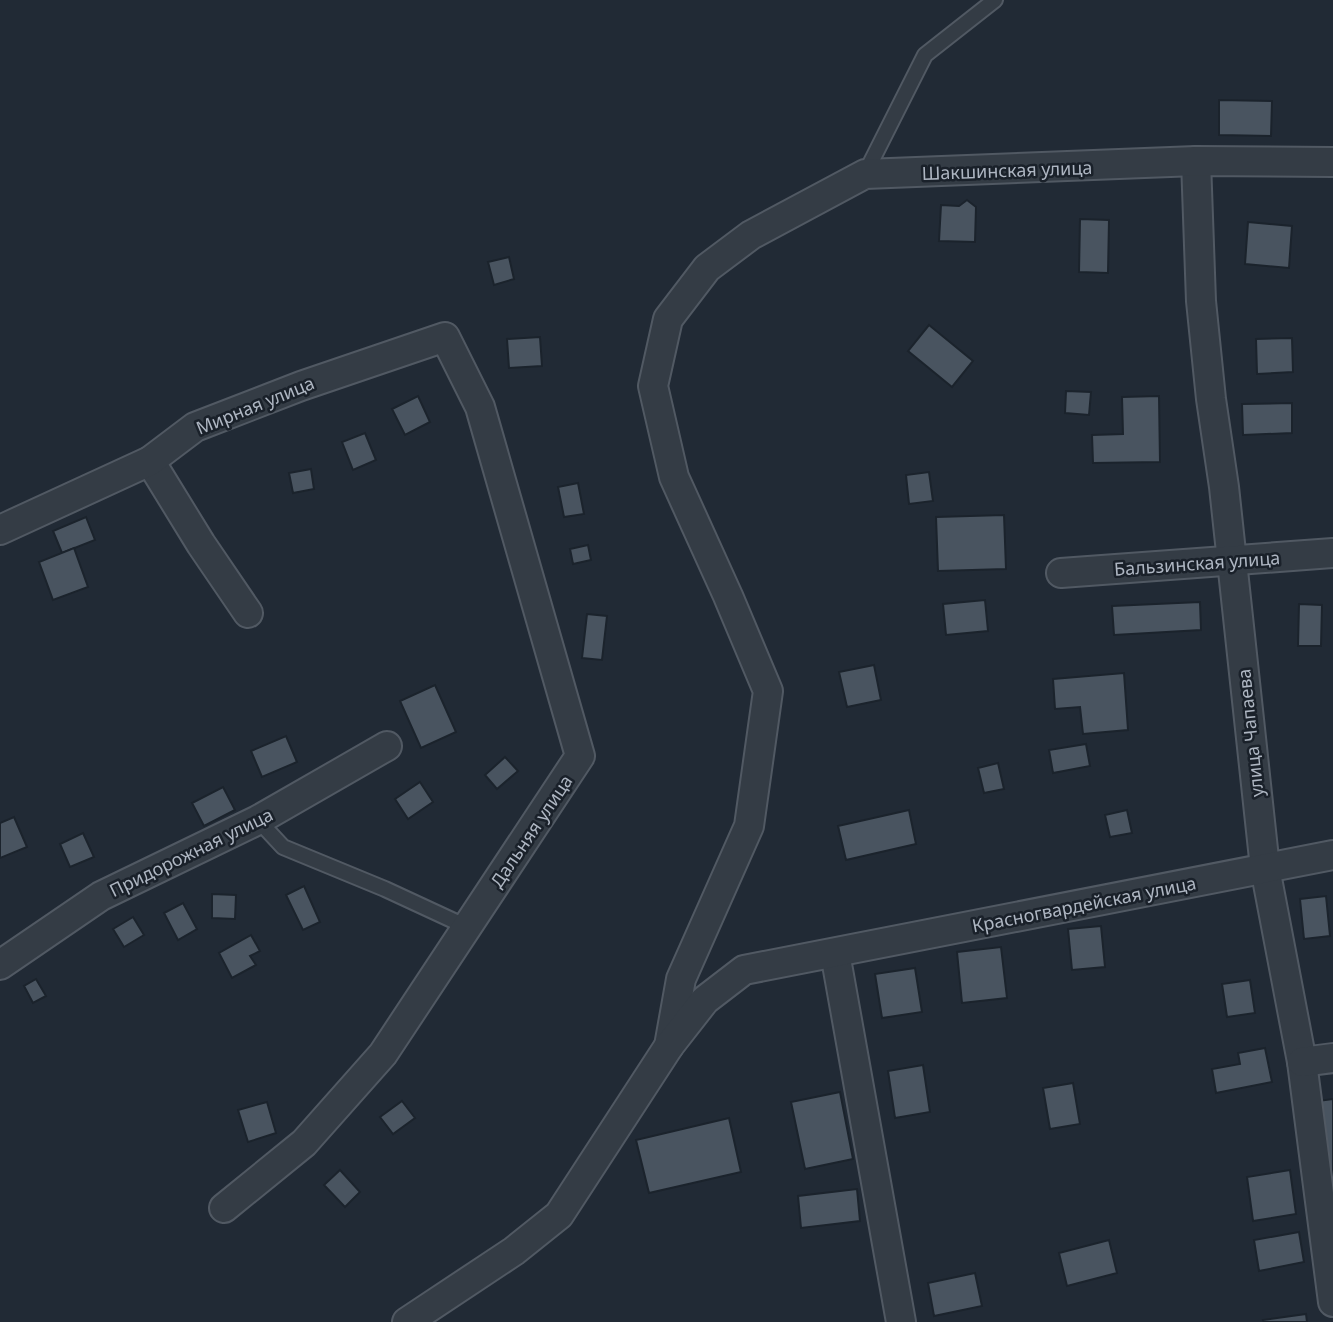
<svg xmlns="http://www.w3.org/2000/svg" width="1333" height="1322" font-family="'Noto Sans',sans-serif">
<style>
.building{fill:#495460;stroke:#1b232c;stroke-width:2}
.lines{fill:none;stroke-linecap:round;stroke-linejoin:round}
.lane-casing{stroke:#515963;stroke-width:18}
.street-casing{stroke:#515963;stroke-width:32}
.lane{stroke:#343c45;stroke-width:14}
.street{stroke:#343c45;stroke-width:28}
.labels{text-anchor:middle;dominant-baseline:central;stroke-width:5;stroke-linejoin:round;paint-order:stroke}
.street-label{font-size:18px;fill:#aeb6c2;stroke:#1a212a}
</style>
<rect width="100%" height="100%" fill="#212a35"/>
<!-- building -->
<g class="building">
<path d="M1219 100 1272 101 1271 136 1219 135Z"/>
<path d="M967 200 976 207 975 242 939 241 941 205 959 206Z"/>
<path d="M1080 219 1109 220 1108 273 1079 272Z"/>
<path d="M1248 222 1292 226 1289 268 1245 264Z"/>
<path d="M509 257 514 279 494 285 488 262Z"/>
<path d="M929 325 973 361 952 387 908 351Z"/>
<path d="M540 337 542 366 509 368 507 339Z"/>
<path d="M1292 338 1293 372 1257 374 1256 339Z"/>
<path d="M1066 391 1091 392 1089 415 1065 413Z"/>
<path d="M418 396 430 422 405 435 392 409Z"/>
<path d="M1159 396 1160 462 1093 463 1092 435 1123 434 1122 397Z"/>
<path d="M1292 403V433L1243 435 1242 404Z"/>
<path d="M365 433 376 460 353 470 342 442Z"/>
<path d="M311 469 314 489 293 493 289 473Z"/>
<path d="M929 472 933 501 909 504 906 475Z"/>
<path d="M578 483 584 514 564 517 558 487Z"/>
<path d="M1004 515 1006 569 938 571 936 517Z"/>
<path d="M86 517 95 540 62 553 53 531Z"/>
<path d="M588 545 591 560 573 564 570 549Z"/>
<path d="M74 548 88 587 53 600 39 562Z"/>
<path d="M985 600 988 631 946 635 943 604Z"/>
<path d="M1200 602 1201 630 1114 635 1112 606Z"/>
<path d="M1299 604 1322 605 1321 646H1298Z"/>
<path d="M587 614 607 616 602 660 582 658Z"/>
<path d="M874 665 881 700 847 707 839 672Z"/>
<path d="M1124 673 1128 730 1083 734 1080 707 1055 709 1053 679Z"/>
<path d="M435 685 456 732 421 748 400 701Z"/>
<path d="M286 736 297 762 262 777 251 751Z"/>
<path d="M1086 744 1090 766 1053 773 1049 750Z"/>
<path d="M505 757 518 771 497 789 485 775Z"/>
<path d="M998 763 1004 789 984 793 978 768Z"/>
<path d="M420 782 433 802 408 819 395 799Z"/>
<path d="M223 787 235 810 204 826 192 803Z"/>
<path d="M909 810 916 844 846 860 838 826Z"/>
<path d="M1127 810 1132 833 1110 837 1105 815Z"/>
<path d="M14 817 27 847 0 858V823Z"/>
<path d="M83 833 94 857 70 867 60 844Z"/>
<path d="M304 886 320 922 303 930 286 895Z"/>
<path d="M212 894 236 895 235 919 212 918Z"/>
<path d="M1326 896 1330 936 1304 939 1300 899Z"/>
<path d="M183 903 197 929 178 940 164 913Z"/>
<path d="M133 917 144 935 124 947 113 929Z"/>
<path d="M1101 926 1105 967 1072 970 1068 929Z"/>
<path d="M251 935 260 951 250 956 256 965 232 978 219 953Z"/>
<path d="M1001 947 1007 998 962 1003 957 952Z"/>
<path d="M915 968 922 1012 882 1018 875 974Z"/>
<path d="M36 979 46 996 33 1003 24 986Z"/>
<path d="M1250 980 1255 1013 1227 1017 1222 984Z"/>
<path d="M1265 1048 1272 1082 1216 1093 1212 1069 1240 1064 1238 1053Z"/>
<path d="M923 1065 930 1112 895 1118 888 1071Z"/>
<path d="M1073 1083 1080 1124 1050 1129 1043 1088Z"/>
<path d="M840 1092 853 1159 805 1169 791 1102Z"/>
<path d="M1333 1099V1181H1326L1318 1101Z"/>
<path d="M402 1101 415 1118 393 1134 380 1117Z"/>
<path d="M267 1102 276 1133 248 1142 238 1110Z"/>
<path d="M729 1118 741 1172 649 1193 636 1140Z"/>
<path d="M340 1170 360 1192 345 1207 324 1185Z"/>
<path d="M1290 1170 1296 1214 1253 1221 1247 1177Z"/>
<path d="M857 1189 860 1221 801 1228 798 1196Z"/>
<path d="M1299 1232 1304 1262 1259 1271 1254 1240Z"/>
<path d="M1109 1240 1117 1273 1067 1286 1059 1253Z"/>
<path d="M975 1273 982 1306 934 1316 928 1283Z"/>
<path d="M1306 1314 1307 1322H1264L1263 1320Z"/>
</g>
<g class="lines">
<defs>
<g id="lane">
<path d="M865 174 925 55 995 0"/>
<path d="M258 820 283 847 385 889 467 927"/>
</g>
<g id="street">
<path d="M1196 161 1201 301 1211 399 1224 487 1265 868 1302 1062 1333 1302"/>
<path d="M150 461 201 544 248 613"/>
<path d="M0 530 150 461 195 427 301 386 445 337 480 407 580 756 383 1054 304 1143 224 1208"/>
<path d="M1061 573 1333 553"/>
<path d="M835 953 901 1322"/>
<path d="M0 965 101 896 258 820 387 746"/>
<path d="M669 1046 681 979 749 826 768 691 728 596 674 477 653 386 668 319 707 268 751 235 865 174 1196 161 1333 162"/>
<path d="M1302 1062 1333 1058"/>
<path d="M407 1322 514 1251 559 1215 669 1046 705 1000 744 970 1333 855"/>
</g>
</defs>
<!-- lane casing -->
<use href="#lane" class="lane-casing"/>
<!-- street casing -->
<use href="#street" class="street-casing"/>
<!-- lane -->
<use href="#lane" class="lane"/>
<!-- street -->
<use href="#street" class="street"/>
</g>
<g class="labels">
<!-- street labels -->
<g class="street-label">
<text transform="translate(1007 170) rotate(-2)">Шакшинская улица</text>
<text transform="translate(255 405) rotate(-22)">Мирная улица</text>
<text transform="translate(1197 563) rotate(-4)">Бальзинская улица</text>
<text transform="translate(1250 733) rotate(-96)">улица Чапаева</text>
<text transform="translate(531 831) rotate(-56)">Дальняя улица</text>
<text transform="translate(191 852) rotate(-26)">Придорожная улица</text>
<text transform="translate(1084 904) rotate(-11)">Красногвардейская улица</text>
</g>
</g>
</svg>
